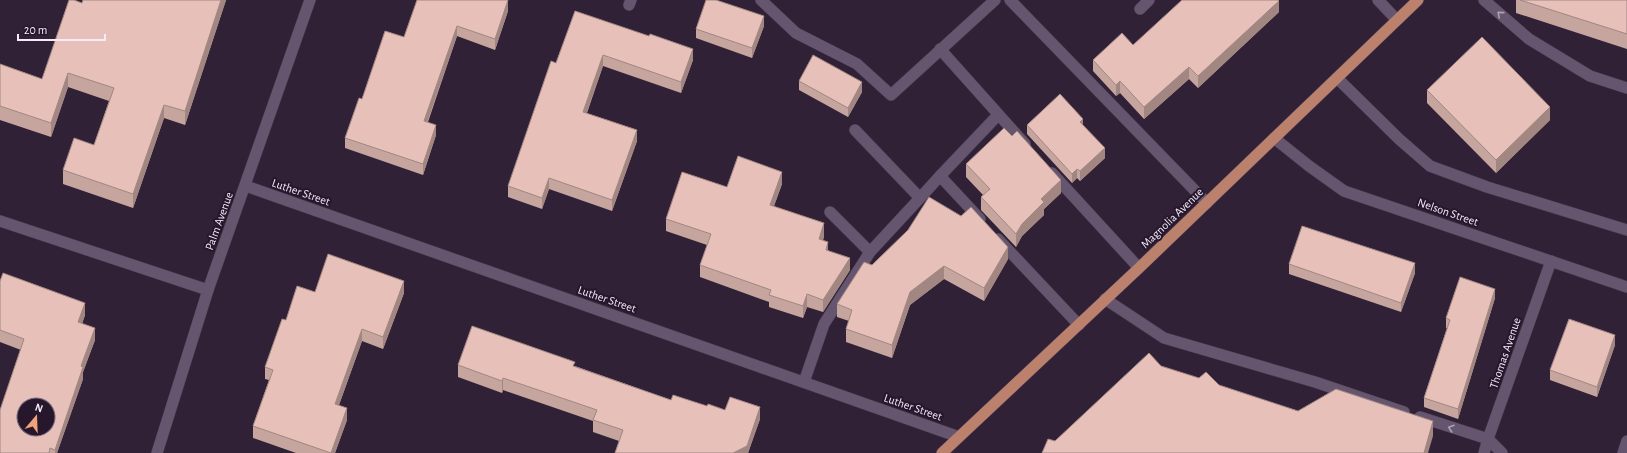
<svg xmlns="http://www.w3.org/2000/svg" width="1627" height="453" font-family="'Alegreya Sans',sans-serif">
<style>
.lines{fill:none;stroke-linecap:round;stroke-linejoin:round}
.service-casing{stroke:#4d3f52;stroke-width:12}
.minor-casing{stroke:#4d3f52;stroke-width:12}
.tertiary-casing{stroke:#4d3f52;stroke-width:12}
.primary-casing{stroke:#4d3f52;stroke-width:12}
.service{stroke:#66556e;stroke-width:11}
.minor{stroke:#66556e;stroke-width:11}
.tertiary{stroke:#66556e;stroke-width:11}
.primary{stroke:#bb816d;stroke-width:11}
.wall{fill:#c6a59f}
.shaded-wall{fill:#a18682}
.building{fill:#e6c0b9;stroke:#a18682;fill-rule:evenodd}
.oneway{stroke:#aea0b4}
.labels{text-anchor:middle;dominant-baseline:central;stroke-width:4;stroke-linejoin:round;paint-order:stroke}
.street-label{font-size:12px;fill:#f5ebf9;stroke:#26172c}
</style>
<rect width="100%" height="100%" fill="#302136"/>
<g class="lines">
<defs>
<g id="service">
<path d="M761 0 796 33 857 64 891 95 995 0"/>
<path d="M1010 0 1207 203"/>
<path d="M1484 0 1529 39 1590 76 1627 88"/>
<path d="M629 5 631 0"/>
<path d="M1140 9 1149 0"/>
<path d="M940 49 1025 144"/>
<path d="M1338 79 1399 139 1430 166 1487 187 1627 230"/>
<path d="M855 130 920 198 940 176 980 219"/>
<path d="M1052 173 1139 268"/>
<path d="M940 176 998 115"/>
<path d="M998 239 1079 325"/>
<path d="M870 252 920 198"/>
<path d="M1105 299 1164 338 1315 382 1404 412"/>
<path d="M804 382 824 324 870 252 830 212"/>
<path d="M1420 417 1488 439 1502 453"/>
<path d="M1484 453 1488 439"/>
<path d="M1623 453 1627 441"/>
</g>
<g id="minor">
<path d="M246 186 959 437"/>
<path d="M0 221 208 290"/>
<path d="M1488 439 1551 261"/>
</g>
<g id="tertiary">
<path d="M1378 0 1397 20"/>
<path d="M1274 138 1309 166 1344 191 1627 287"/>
<path d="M157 453 208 290 310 0"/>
</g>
<path id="primary" d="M942 453 1139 268 1418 0"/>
</defs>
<!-- service casing -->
<use href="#service" class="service-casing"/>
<!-- minor casing -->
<use href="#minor" class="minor-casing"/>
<!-- tertiary casing -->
<use href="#tertiary" class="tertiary-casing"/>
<!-- primary casing -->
<use href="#primary" class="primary-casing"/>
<!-- service -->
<use href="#service" class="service"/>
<!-- minor -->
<use href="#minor" class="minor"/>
<!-- tertiary -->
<use href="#tertiary" class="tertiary"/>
<!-- primary -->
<use href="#primary" class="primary"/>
</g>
<!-- wall -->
<g class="wall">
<path d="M226 0 185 125 164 118 133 208 63 184V170L94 145 109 101 68 87 51 137 0 120V64L42 79 82 3Z"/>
<path d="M1516 0H1627V49L1516 13Z"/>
<path d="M508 11 495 50 457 36 428 122 436 135 423 175 345 148V138L362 99 404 37Z"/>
<path d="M575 11 693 60 681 93 603 66 587 113 637 141 612 211 549 189 542 209 508 197V186L556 63Z"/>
<path d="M1279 12 1198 88 1189 79 1144 119 1120 93 1116 96 1093 71V60L1133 45Z"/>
<path d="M764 26 752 58 696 38V29Z"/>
<path d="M799 81 862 92 848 117 799 90Z"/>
<path d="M1427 90 1550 120 1496 173 1427 103Z"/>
<path d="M1027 125 1083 126 1105 158 1080 181 1077 178 1072 183 1027 134Z"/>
<path d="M966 164 1061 193 1044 209V215L1022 236 1016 247 981 210V197L983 195 966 177Z"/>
<path d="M782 184 774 206 824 236 823 241 828 250 850 270 823 312 807 307 803 318 769 307V302L700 277V265L707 245 666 231V219L727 187Z"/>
<path d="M1008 259 984 301 944 279 910 305 892 358 846 342V329L849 321 837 317V304L872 265Z"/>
<path d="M1289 264 1415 273 1401 312 1289 274Z"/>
<path d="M0 281 85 315 82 324 95 340 83 372V379L57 453H0L21 350 0 342Z"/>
<path d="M315 292 404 293 383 349 362 341 339 405 347 420 335 453H296L253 438V426L269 380 265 379V367L286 320Z"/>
<path d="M1495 298 1458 419 1424 407V398L1447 328H1446V318Z"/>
<path d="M1615 345 1597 397 1550 380V370Z"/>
<path d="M458 365 575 366 671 400 725 410 760 419 748 453H615L619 441 593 432V421L503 390 502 393 458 377Z"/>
</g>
<!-- shaded-wall -->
<g class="shaded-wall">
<path d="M221 0H226L185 125V111Z"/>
<path d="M508 0V11L495 50V39Z"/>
<path d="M1279 1V12L1198 88V76Z"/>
<path d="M764 16V26L752 58V48Z"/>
<path d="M457 26V36L424 131V121Z"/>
<path d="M693 49V60L681 93V82Z"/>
<path d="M603 55V66L583 123V112Z"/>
<path d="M1189 67V79L1144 119V107Z"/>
<path d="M68 73V87L51 137V123Z"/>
<path d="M1120 81V93L1116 96V85Z"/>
<path d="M862 82V92L848 117V108Z"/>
<path d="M164 105V118L133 208V194Z"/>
<path d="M1550 107V120L1496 173V160Z"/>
<path d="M1083 119V128L1080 122Z"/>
<path d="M436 125V135L423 175V164Z"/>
<path d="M637 130V141L612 211V200Z"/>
<path d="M1105 148V158L1080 181V171Z"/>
<path d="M1077 169V178L1072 183V174Z"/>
<path d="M782 172V184L770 217V205Z"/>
<path d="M549 178V189L542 209V198Z"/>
<path d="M1061 180V193L1044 209V215L1022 236 1016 247V234L1022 224 1041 199Z"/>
<path d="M824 223V236L819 251V239Z"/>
<path d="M828 242V255L826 250Z"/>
<path d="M1008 247V259L984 301V288Z"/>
<path d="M850 258V270L823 312V300Z"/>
<path d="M1415 263V273L1401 312V303Z"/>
<path d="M944 266V279L910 305 892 358V345L910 292Z"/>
<path d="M404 281V293L383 349V337Z"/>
<path d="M1495 289V298L1458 419V409Z"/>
<path d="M807 294V307L803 318V306Z"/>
<path d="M85 303V315L78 334V322Z"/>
<path d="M95 328V340L83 372V379L57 453H55V450L81 366Z"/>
<path d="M362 329V341L335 416V404Z"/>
<path d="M1615 335V345L1597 397V387Z"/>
<path d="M503 378V390L502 393V381Z"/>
<path d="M760 407V419L748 453H733Z"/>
<path d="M347 408V420L335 453H331Z"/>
<path d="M1433 421V436L1428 453H1424Z"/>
</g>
<!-- building -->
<g class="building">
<path d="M69 0H74L82 3 83 0H221L185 111 164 105 133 194 63 170 74 138 94 145 114 88 68 73 51 123 0 106V64L42 79Z"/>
<path d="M417 0H508L495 39 457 26 424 121 436 125 423 164 345 138 359 98 362 99 385 31 404 37Z"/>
<path d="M706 0H716L764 16 752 48 696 29Z"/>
<path d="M1182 0H1278L1279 1 1198 76 1189 67 1144 107 1120 81 1116 85 1093 60 1122 33 1133 45Z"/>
<path d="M1520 0H1627V34Z"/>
<path d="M575 11 649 36 650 34 693 49 681 82 603 55 583 112 637 130 612 200 549 178 542 198 508 186 551 61 556 63Z"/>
<path d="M1482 37 1550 107 1496 160 1427 90Z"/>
<path d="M813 55 862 82 848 108 799 81Z"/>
<path d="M1060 94 1083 119 1080 122 1105 148 1080 171 1077 169 1072 174 1027 125Z"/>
<path d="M1004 128 1012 136 1017 131 1061 180 1041 199 1044 202 1022 224 1016 234 981 197 990 189 966 164Z"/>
<path d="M738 156 782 172 770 205 824 223 819 239 828 242 826 250 850 258 823 300 807 294 803 306 769 295 771 290 700 265 711 234 666 219 682 172 727 187Z"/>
<path d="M929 197 961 216 971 207 1008 247 984 288 944 266 910 292 892 345 846 329 852 310 837 304 864 262 872 265 908 230Z"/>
<path d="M1302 226 1415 263 1401 303 1289 264Z"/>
<path d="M328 254 404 281 383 337 362 329 335 404 347 408 331 453 253 426 273 370 265 367 282 319 286 320 297 286 315 292Z"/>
<path d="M3 273 85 303 78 322 95 328 81 366 83 367 55 450 50 448 49 453H0V410L24 339 0 330V281ZM24 405H48V429H24Z"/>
<path d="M1460 277 1495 289 1458 409 1424 398 1450 320 1446 318Z"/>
<path d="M1569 319 1615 335 1597 387 1550 370Z"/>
<path d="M472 326 575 362 573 366 671 400 673 395 707 406 708 404 725 410 730 397 760 407 747 446 733 453H615L623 430 593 420 597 410 503 378 502 381 458 365Z"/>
<path d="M1149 353 1161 366 1199 378 1206 372 1219 385 1298 411 1336 389 1433 421 1424 453H1042L1048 439 1055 441Z"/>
</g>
<!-- one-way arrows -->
<defs><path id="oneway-chevron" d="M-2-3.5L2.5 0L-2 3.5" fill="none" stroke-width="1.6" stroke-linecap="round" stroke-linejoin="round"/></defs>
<g class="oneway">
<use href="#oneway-chevron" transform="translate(1500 14) rotate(-139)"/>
<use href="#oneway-chevron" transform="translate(1451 428) rotate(-161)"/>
</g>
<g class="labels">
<!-- street labels -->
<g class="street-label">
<text transform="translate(301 192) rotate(19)">Luther Street</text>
<text transform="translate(1448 212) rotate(19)">Nelson Street</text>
<text transform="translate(1172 218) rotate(-44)">Magnolia Avenue</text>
<text transform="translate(219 221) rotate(-70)">Palm Avenue</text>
<text transform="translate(607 299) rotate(19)">Luther Street</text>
<text transform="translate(1505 353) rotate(-71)">Thomas Avenue</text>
<text transform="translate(913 407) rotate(19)">Luther Street</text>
</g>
</g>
<!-- north arrow -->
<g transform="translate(36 417) rotate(19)"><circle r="19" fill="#26172c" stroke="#796c7e"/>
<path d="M0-3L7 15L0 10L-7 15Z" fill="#f0a27a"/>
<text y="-6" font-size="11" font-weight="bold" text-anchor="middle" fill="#f5ebf9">N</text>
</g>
<!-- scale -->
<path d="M18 34v6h87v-6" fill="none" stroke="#f5ebf9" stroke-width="2"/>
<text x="24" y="34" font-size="12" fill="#f5ebf9" stroke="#26172c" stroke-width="3" paint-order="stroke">20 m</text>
</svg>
